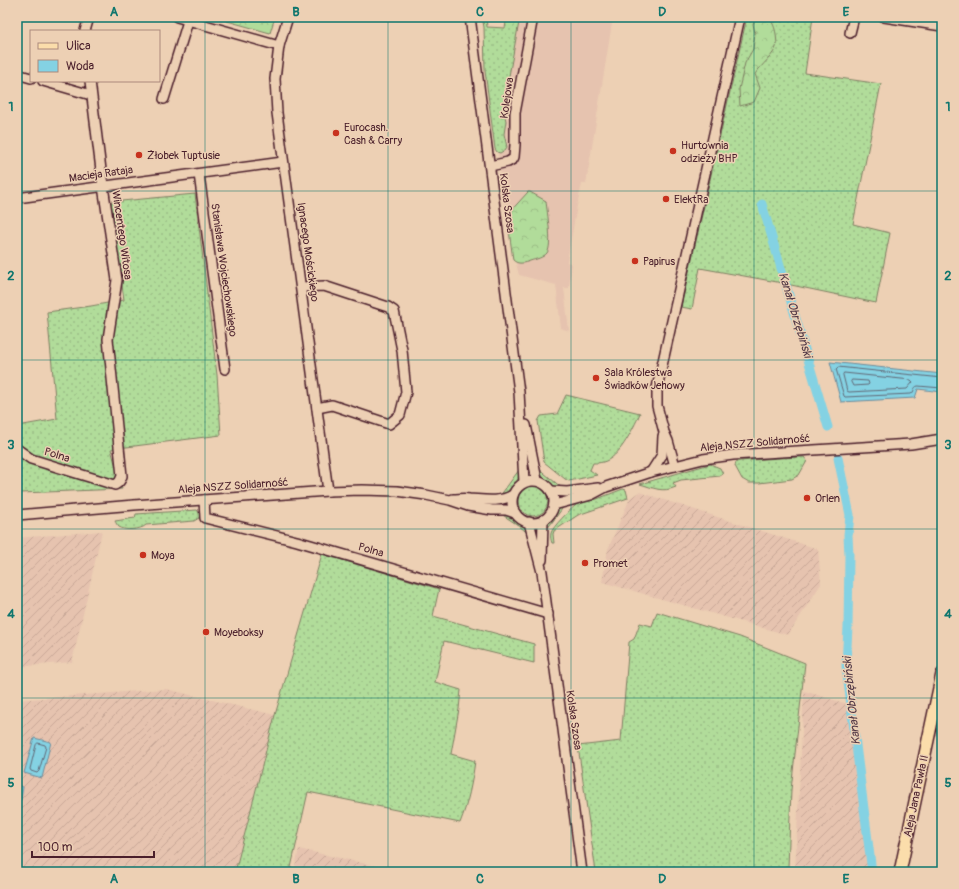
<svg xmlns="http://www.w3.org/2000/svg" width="959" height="889" font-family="Pangolin,sans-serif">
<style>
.built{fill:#e6c3af}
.industrial{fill:url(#industrial-furrows)}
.grass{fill:url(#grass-dots);stroke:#7e7e62}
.forest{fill:url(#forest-crowns);stroke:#7e7e62}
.water{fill:#84d2e3;stroke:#6d8a99}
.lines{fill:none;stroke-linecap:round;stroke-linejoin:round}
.shore{stroke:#616775;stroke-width:1}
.canal{stroke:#84d2e3;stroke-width:9}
.minor-casing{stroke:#4a1f2b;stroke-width:12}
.major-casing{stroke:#4a1f2b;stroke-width:14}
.minor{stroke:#edd0b4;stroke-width:9}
.major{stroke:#fbddab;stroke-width:11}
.grid{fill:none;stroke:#0f766e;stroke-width:1;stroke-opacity:0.55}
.poi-dot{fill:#c8321e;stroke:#edd0b4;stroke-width:1.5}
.labels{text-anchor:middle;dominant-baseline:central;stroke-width:3;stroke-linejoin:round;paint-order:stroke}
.street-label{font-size:11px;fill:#4a1f2b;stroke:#edd0b4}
.poi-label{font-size:11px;fill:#4a1f2b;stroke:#edd0b4;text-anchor:start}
.water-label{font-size:12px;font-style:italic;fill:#533a47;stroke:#edd0b4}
.neatline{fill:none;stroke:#0f766e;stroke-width:1.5}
.grid-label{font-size:13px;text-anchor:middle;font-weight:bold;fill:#0f766e}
</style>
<defs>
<pattern id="industrial-furrows" width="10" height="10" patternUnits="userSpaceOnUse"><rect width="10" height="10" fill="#e6c3af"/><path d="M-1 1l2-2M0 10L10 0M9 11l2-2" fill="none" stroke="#c7a797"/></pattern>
<pattern id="grass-dots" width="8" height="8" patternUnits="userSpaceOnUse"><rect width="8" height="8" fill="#b1dc9a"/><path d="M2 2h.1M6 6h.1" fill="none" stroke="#9abc85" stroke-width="1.8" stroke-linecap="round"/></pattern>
<pattern id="forest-crowns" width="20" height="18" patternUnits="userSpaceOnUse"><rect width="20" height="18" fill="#b1dc9a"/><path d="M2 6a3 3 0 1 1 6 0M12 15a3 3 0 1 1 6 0" fill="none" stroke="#9abc85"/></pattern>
</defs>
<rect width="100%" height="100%" fill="#edd0b4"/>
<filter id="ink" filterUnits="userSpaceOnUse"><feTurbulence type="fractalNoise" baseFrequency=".025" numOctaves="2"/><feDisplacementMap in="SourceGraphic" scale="8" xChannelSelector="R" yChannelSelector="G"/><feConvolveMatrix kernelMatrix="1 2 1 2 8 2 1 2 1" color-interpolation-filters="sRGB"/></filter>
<g filter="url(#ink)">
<!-- built -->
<path class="built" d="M506 17H613L586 184H582L577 206 567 262 572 264 569 288H564L569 331 561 328 556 285 519 275 510 241 489 88 505 33Z"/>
<!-- industrial -->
<g class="industrial">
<path d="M639 492 818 549 821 584 788 635 602 582 608 549 630 498Z"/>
<path d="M102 531 72 662 17 667V538Z"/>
<path d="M166 689 275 715 235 872H17V700Z"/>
<path d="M804 691 851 705 871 872H795Z"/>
<path d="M299 849 403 872H294Z"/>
</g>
<!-- grass -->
<g class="grass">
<path d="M482 17H486L487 27 505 28 507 17H520L506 92 504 112 506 121 504 134 507 147 505 150 500 153 497 152 495 149 485 71 484 27Z"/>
<path d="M747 17H813L805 73 881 84 853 224 890 233 876 303 777 282 700 268 692 309 681 307Z"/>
<path d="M195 194 217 375 221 435 111 449 122 489 21 493 18 426 57 419 47 312 91 306 124 300 111 202Z"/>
<path d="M566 395 640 413 638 418C631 432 619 458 603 462 599 463 596 463 593 463L590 470 597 475 569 481 565 479 544 462 538 421 541 416 557 414Z"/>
<path d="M804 457 807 461 799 475 792 479 759 483H749L742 479 735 466 736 462 740 461 779 458Z"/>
<path d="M710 464 720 468 723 474 720 476 681 480 673 483 676 487C662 493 654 488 640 484Z"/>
<path d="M538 468 562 488 561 489C551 485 541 478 538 468Z"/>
<path d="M519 470 520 477 517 480 506 493 500 496Z"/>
<circle cx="533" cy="501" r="15"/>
<path d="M623 489 626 490 628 498 578 515 554 531 553 534 554 543H552C551 540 550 537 551 533 553 526 570 510 576 505L575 504 597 499Z"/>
<path d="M565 505 547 529 546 530C545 520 557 509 565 505Z"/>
<path d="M197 510 200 514 199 518 194 521 146 525C141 530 125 531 119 527 117 525 116 523 115 521L135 518 136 514Z"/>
<path d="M501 513C512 516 523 521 527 532L525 531 518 525 501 514Z"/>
<path d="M322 554 439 589 433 616 534 644V663L444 641 435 682 461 690 459 709 451 754 475 761C472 783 468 803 460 823L308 792 290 872H235L275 715Z"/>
<path d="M657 612 740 637 805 663 791 790 788 867 785 872H596L578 746 621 741 629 642 634 639 640 623 652 626Z"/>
</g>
<!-- forest -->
<g class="forest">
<path d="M213 17H275L270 33Z"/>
<path d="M757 17H768C773 22 775 28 776 34 776 37 777 41 777 44 775 55 761 65 755 74L760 88 754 102 740 106 739 89 745 63 753 49 755 33 753 24Z"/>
<path d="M528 192H530L546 201C547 212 553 245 547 253 543 258 536 259 530 261 524 263 518 265 513 260L507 215Z"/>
</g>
<!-- water -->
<g class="water">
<path d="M830 362 942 374V392L918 389 915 398 841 402Z"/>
<path d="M34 738 51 742 42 778 24 773Z"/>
<path d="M17 785 23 787 21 800H17Z"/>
</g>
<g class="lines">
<!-- shore -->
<g class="shore">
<path d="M844 373 911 380 913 382 907 389 849 392 847 391 843 375Z"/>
<path d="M942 378 838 367 836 369 844 396 845 397 911 394C915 392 913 387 918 386L942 388"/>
<path d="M852 380 868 381 869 384 868 385 853 386 851 382Z"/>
<path d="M38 743 45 745 46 747 39 771 37 773 31 771 30 769 36 745Z"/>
</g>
<!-- canal -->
<g class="canal">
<path d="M762 204 828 427"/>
<path d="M838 458 850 515 848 535 849 555 848 627 846 666 872 872"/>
</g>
<defs>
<g id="minor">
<path d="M177 17 279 46"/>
<path d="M288 17 279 46 275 79 277 113 328 491"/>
<path d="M470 17 519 392 524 482"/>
<path d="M884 17 942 26"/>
<path d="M85 31 89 17"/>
<path d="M850 33 854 17"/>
<path d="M17 74 31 78"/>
<path d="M43 81 91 95"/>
<path d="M164 99 188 21"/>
<path d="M490 166 508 162 513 159 514 157 515 145V113L533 17"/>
<path d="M199 174 225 369"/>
<path d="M17 198 283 162"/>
<path d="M301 287 324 286 388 307 394 311 402 350 406 392 400 415 389 424 332 405 317 408"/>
<path d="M526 425 537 480"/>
<path d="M17 449 31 459 115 485C119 483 121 480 122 476L108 339 117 280 103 186 90 81"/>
<path d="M675 466 668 441 664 432 657 406V388L740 17"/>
<path d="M651 472 662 455 663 436"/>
<circle cx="533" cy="502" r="21"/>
<path d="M551 491 567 492 598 488"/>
<path d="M453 499C459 499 464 498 469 499 485 500 499 503 513 495"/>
<path d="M204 500 205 518 297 541 548 614"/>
<path d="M554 505 569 501 591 495 606 487 651 472 703 459 733 455 911 444 942 439"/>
<path d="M17 515 134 505 328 491 362 490 397 491 426 495 450 500 468 506 492 510H506L515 513"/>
<path d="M529 522 542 572 582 872"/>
<path d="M542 560 543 520"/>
</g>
<path id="major" d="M900 872 942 674"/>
</defs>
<!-- minor casing -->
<use href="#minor" class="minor-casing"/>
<!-- major casing -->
<use href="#major" class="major-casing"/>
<!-- minor -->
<use href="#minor" class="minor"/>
<!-- major -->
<use href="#major" class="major"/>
</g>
</g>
<!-- grid -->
<path class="grid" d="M205 17V872M388 17V872M571 17V872M754 17V872M17 191H942M17 360H942M17 529H942M17 698H942"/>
<!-- markers -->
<g class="poi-dot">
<circle cx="336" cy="133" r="4"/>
<circle cx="673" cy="151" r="4"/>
<circle cx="139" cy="155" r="4"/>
<circle cx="666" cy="199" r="4"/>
<circle cx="635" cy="261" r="4"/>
<circle cx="596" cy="378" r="4"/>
<circle cx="807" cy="498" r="4"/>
<circle cx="143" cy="555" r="4"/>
<circle cx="585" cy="563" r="4"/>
<circle cx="206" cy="632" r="4"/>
</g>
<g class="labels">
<!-- street labels -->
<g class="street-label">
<text transform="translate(507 98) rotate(-82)">Kolejowa</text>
<text transform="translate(101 174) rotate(-8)">Macieja Rataja</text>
<text transform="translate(507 203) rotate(83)">Kolska Szosa</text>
<text transform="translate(122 235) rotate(82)">Wincentego Witosa</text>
<text transform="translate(308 252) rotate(82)">Ignacego Mościckiego</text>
<text transform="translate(224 270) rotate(82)">Stanisława Wojciechowskiego</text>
<text transform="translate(755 443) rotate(-5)">Aleja NSZZ Solidarność</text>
<text transform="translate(57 455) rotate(17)">Polna</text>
<text transform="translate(233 486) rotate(-4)">Aleja NSZZ Solidarność</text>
<text transform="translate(371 550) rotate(16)">Polna</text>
<text transform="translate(574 720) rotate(82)">Kolska Szosa</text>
<text transform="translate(916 796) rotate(-78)">Aleja Jana Pawła II</text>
</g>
<!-- poi labels -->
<g class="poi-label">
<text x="344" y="127">Eurocash.<tspan x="344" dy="13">Cash &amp; Carry</tspan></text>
<text x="681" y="145">Hurtownia<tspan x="681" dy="13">odzieży BHP</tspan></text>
<text x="147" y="155">Żłobek Tuptusie</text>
<text x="674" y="199">ElektRa</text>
<text x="643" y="261">Papirus</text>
<text x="604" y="372">Sala Królestwa<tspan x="604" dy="13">Świadków Jehowy</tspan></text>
<text x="815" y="498">Orlen</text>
<text x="151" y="555">Moya</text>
<text x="593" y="563">Promet</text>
<text x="214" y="632">Moyeboksy</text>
</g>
<!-- water labels -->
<g class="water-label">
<text transform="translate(795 315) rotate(73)">Kanał Obrzębiński</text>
<text transform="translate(852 701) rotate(-96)">Kanał Obrzębiński</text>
</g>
</g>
<!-- margin -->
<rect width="959" height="889" fill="none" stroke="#edd0b4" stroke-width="44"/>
<!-- legend -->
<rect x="30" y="30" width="130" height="52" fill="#edd0b4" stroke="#ac897d"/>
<rect x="38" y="43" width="20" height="6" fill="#fbddab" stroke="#ac897d"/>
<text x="66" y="50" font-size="12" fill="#4a1f2b">Ulica</text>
<rect x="38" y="60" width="20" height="12" fill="#84d2e3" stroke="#ac897d"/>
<text x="66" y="70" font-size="12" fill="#4a1f2b">Woda</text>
<!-- scale -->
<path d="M32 851v6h122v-6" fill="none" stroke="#4a1f2b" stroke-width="2"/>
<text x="38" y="851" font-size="12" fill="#4a1f2b" stroke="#edd0b4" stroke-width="3" paint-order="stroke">100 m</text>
<rect x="22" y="22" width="915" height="845" class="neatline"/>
<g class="grid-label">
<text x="114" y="16">A</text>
<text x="296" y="16">B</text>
<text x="480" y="16">C</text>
<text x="662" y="16">D</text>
<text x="846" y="16">E</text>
<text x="11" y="111">1</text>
<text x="948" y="111">1</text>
<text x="11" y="280">2</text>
<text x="948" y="280">2</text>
<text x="11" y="449">3</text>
<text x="948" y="449">3</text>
<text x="11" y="618">4</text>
<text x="948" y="618">4</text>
<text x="11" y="787">5</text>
<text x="948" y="787">5</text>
<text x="114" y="883">A</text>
<text x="296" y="883">B</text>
<text x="480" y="883">C</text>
<text x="662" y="883">D</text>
<text x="846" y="883">E</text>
</g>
</svg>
